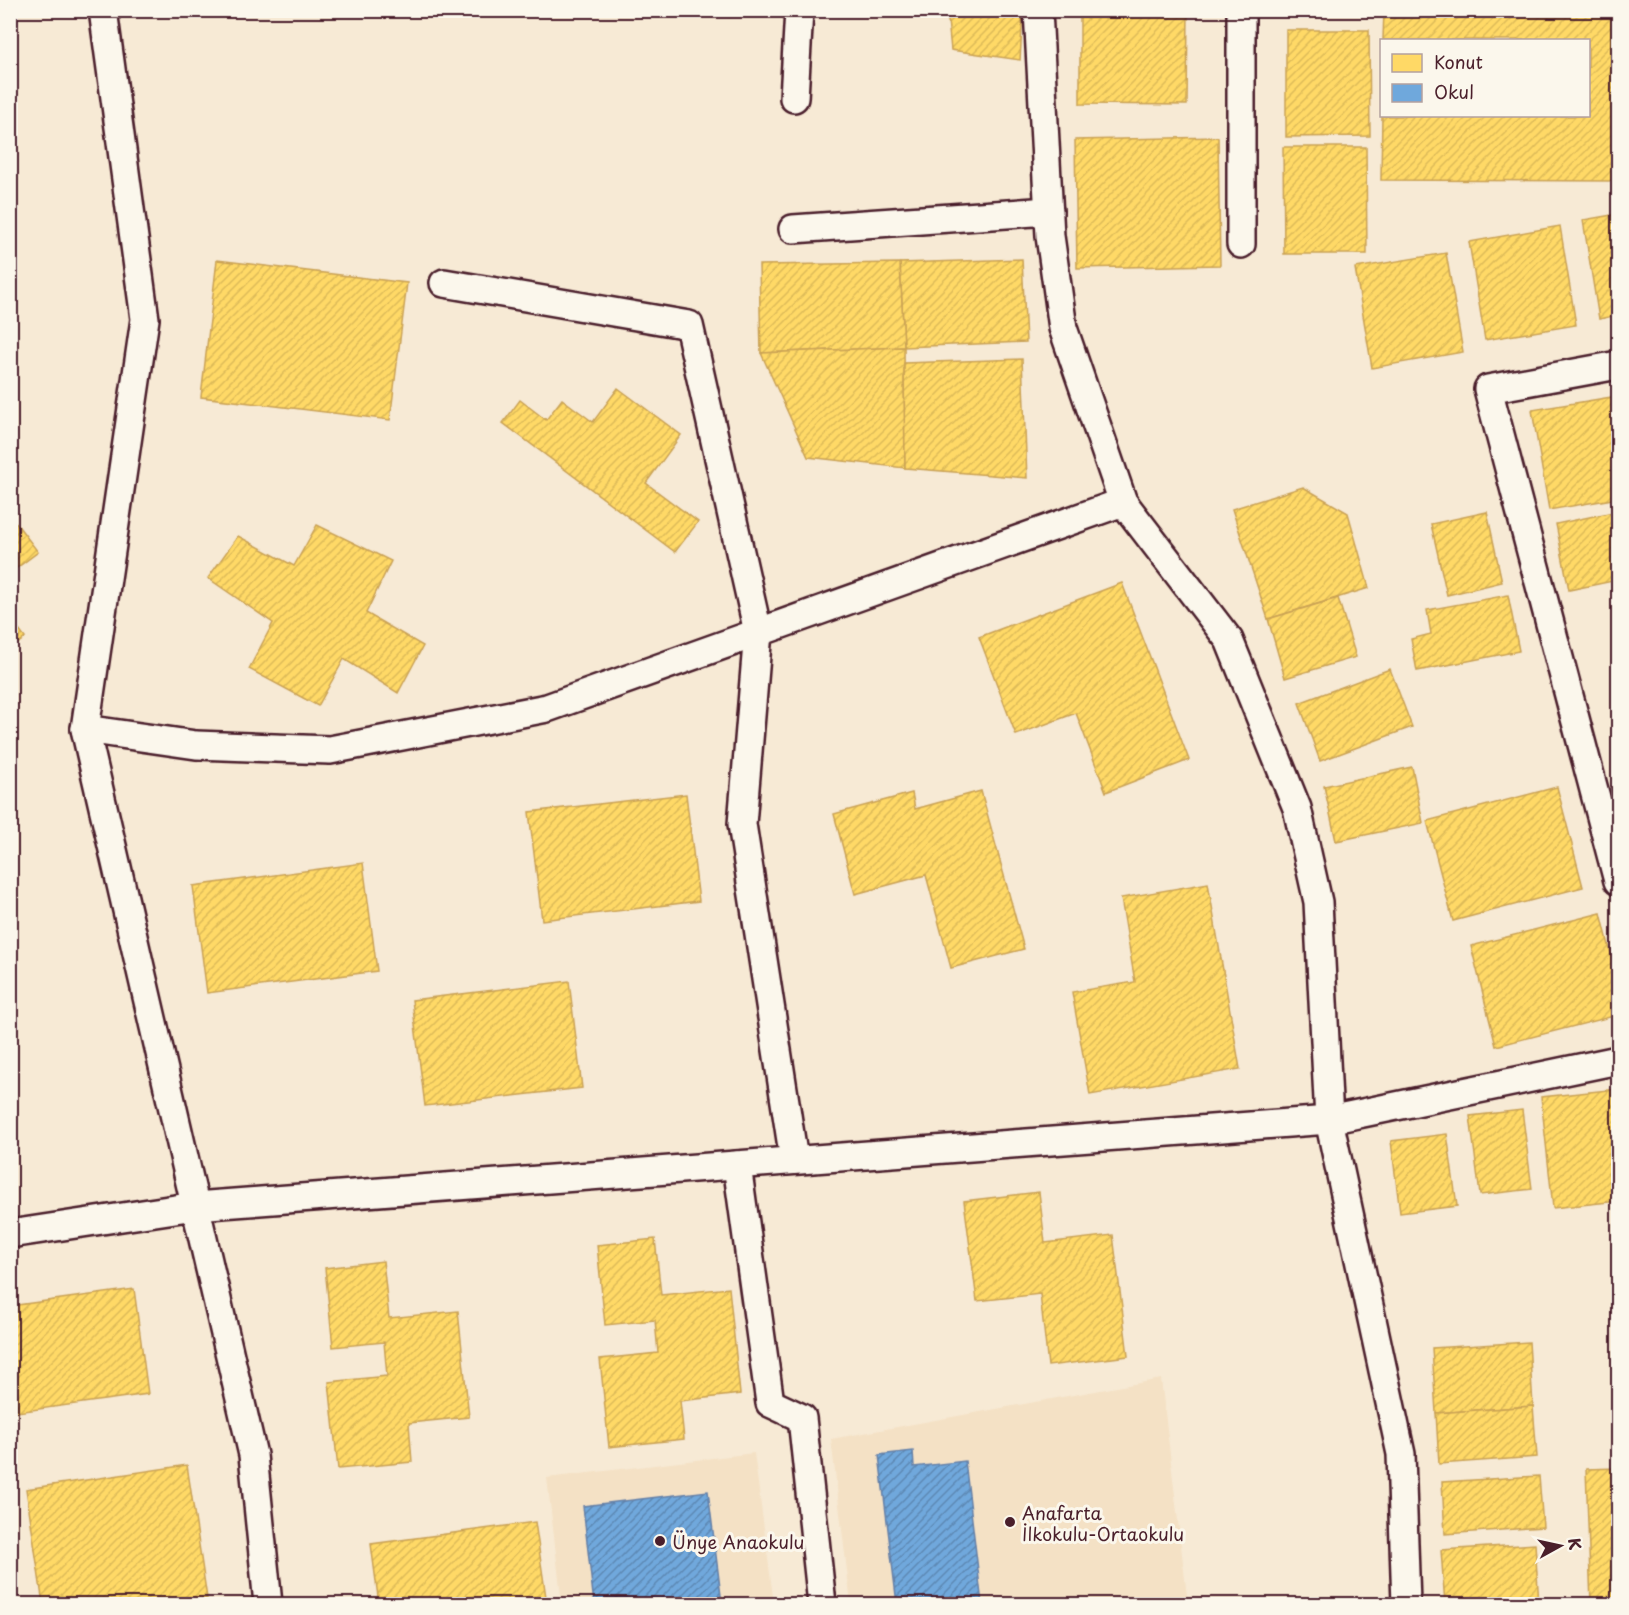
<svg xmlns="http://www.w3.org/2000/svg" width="1629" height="1615" font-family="'Playpen Sans',sans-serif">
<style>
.built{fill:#f4e1c5}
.homes{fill:url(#homes-hatch);stroke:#c9a154;stroke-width:1.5}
.schools{fill:url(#schools-hatch);stroke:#647fa7;stroke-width:1.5}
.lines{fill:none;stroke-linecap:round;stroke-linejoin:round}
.street-casing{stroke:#4a1f2b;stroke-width:32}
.street{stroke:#fbf7ec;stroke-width:27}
.poi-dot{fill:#4a1f2b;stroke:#fbf7ec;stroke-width:2}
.labels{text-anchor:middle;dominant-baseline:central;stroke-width:6;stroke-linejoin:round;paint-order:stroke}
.poi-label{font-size:18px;fill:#4a1f2b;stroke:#fbf7ec;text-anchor:start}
</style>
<defs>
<pattern id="homes-hatch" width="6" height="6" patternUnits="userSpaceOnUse" patternTransform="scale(1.5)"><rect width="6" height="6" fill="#ffd966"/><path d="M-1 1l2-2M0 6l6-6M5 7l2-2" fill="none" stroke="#dcba59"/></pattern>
<pattern id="schools-hatch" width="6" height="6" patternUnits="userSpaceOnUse" patternTransform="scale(1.5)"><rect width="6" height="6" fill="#6fa8dc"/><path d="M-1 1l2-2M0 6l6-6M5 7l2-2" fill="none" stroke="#5d88b3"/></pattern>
</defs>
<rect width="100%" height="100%" fill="#f7ead5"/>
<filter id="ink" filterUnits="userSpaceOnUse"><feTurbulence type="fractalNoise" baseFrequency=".0167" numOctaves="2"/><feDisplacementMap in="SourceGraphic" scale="12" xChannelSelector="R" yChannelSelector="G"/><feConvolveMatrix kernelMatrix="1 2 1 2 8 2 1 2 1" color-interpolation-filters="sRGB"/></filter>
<g filter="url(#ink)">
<!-- built -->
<g class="built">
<path d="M1161 1379 1188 1604H851L831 1439Z"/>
<path d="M754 1453 774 1604H562L547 1478Z"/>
</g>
<!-- homes -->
<g class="homes">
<path d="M705 10H732L730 17Z"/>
<path d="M947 10H1023L1020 60 951 50Z"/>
<path d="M1080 10H1188L1187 105 1080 104Z"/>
<path d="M1384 10H1618V181L1381 180 1382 116H1588V40H1383Z"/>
<path d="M1286 30H1369L1370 136 1286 137Z"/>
<path d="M1218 137 1220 265 1077 268 1075 140Z"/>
<path d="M1283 147H1366L1367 254H1284Z"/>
<path d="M1618 214V315L1599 319 1583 220Z"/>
<path d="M1560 226 1576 325 1485 340 1469 242Z"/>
<path d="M1446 253 1463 352 1372 368 1355 268Z"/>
<path d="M1022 259 1026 342 904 347 900 263Z"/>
<path d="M217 260 407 283 390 420 201 397Z"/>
<path d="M900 263 904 347 761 353 759 265Z"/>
<path d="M904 347 905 468 808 457 761 353Z"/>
<path d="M1022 359 1027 478 905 468 904 363Z"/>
<path d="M618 388 681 435 646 483 698 522 675 552 503 423 520 400 546 420 562 399 593 422Z"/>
<path d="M1618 396V498L1549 510 1532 410Z"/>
<path d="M1303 487 1348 513 1369 588 1268 619 1232 509Z"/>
<path d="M1618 511V580L1569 590 1556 524Z"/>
<path d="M1487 512 1502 582 1447 595 1431 524Z"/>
<path d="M10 515 38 552 10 573Z"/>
<path d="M317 525 391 561 366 613 423 646 398 693 344 659 318 706 249 669 273 623 208 578 238 536 294 566Z"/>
<path d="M1122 583 1189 760 1106 792 1076 713 1016 735 979 637Z"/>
<path d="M1508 595 1519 651 1417 671 1411 639 1431 634 1427 610Z"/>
<path d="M1338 598 1356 657 1285 678 1268 619Z"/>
<path d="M10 618 25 638 10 649Z"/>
<path d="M1390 669 1412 727 1320 761 1299 703Z"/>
<path d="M1412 767 1423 823 1336 841 1324 786Z"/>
<path d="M1557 787 1583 887 1453 921 1427 821Z"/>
<path d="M981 791 1024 949 951 968 926 875 855 894 834 814 912 793 915 809Z"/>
<path d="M686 794 699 901 542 920 529 812Z"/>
<path d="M363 863 377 971 207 993 193 886Z"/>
<path d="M1208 883 1240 1069 1090 1095 1072 992 1135 982 1121 898Z"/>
<path d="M1601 913 1618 982V1015L1496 1046 1471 946Z"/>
<path d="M569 981 582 1088 425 1106 412 1000Z"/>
<path d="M1618 1089V1201L1553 1208 1541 1097Z"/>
<path d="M1522 1110 1532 1189 1480 1195 1470 1116Z"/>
<path d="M1447 1134 1457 1206 1400 1213 1391 1141Z"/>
<path d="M1039 1192 1045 1243 1113 1235 1128 1356 1048 1366 1040 1294 977 1301 964 1201Z"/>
<path d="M655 1239 661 1295 729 1288 740 1394 680 1401 684 1439 609 1447 600 1359 658 1353 655 1320 605 1325 597 1245Z"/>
<path d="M383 1261 389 1318 458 1311 469 1417 409 1423 412 1462 338 1469 329 1382 387 1376 384 1342 333 1347 325 1268Z"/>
<path d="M134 1289 148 1394 10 1413V1306Z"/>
<path d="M1529 1342 1533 1406 1436 1413 1432 1348Z"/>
<path d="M1533 1406 1537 1457 1439 1464 1436 1413Z"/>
<path d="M187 1465 207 1598 165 1604H43L26 1489Z"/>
<path d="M1618 1468V1604H1591L1586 1469Z"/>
<path d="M1539 1476 1543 1527 1445 1534 1442 1482Z"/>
<path d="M535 1522 547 1604H379L371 1544Z"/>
<path d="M1535 1544 1539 1604H1445L1441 1550Z"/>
</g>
<!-- schools -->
<g class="schools">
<path d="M913 1451 914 1467 965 1461 982 1604H897L879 1455Z"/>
<path d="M708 1491 722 1604H594L583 1506Z"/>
</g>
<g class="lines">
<defs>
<g id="street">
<path d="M103 10 145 319 85 729 253 1455 268 1604"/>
<path d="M1038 10 1050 236 1063 328 1123 502 1229 640 1297 808 1318 902 1329 1120 1401 1454 1406 1604"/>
<path d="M794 98 799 10"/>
<path d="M793 229 1049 211"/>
<path d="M1241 244V10"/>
<path d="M444 283 689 325 758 632 742 824 794 1160"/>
<path d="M1618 365 1488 389 1618 881"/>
<path d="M85 729 196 745 330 750 547 708 1123 502"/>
<path d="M737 1165 770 1403 802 1418 822 1604"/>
<path d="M10 1234 195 1206 1329 1120 1618 1060"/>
</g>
</defs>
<!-- street casing -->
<use href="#street" class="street-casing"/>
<!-- street -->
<use href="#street" class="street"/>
</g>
</g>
<!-- markers -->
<g class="poi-dot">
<circle cx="1010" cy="1522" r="6"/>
<circle cx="660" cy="1541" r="6"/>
</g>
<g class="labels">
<!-- poi labels -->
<g class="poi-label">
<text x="1022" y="1512">Anafarta<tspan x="1022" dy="21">İlkokulu-Ortaokulu</tspan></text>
<text x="672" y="1541">Ünye Anaokulu</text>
</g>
</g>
<!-- margin -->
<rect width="1629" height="1615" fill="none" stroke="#fbf7ec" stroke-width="36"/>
<rect x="18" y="18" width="1593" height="1579" fill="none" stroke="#4a1f2b" stroke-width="2" filter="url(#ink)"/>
<!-- legend -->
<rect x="1380" y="39" width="210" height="78" fill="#fbf7ec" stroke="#b4a19f" stroke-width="1.5"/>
<rect x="1392" y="54" width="30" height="18" fill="#ffd966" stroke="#b4a19f" stroke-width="1.5"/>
<text x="1434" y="69" font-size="18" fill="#4a1f2b">Konut</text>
<rect x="1392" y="84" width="30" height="18" fill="#6fa8dc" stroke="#b4a19f" stroke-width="1.5"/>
<text x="1434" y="99" font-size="18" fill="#4a1f2b">Okul</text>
<!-- north arrow -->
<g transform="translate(1560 1546) rotate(82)" stroke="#fbf7ec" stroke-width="4.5" paint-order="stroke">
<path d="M0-4.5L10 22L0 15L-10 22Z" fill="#4a1f2b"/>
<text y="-9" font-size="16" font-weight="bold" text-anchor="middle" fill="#4a1f2b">K</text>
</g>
</svg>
